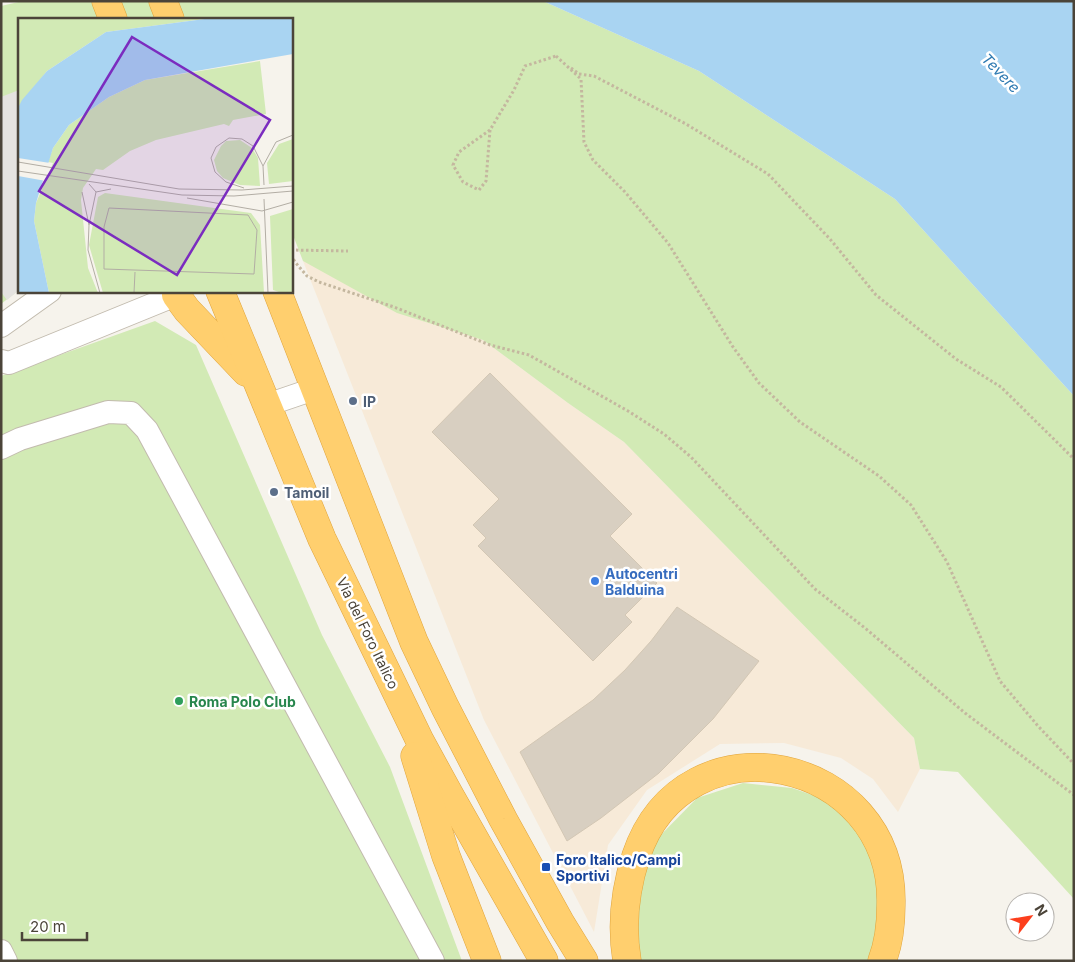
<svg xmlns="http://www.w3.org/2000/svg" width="1075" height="962" font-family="Inter,sans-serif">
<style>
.commercial{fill:#f7ead8}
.green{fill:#d2eab5}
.parking{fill:#e5e3e0}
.water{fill:#a9d4f2}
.building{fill:#d8cfc1;stroke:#d3c7b4}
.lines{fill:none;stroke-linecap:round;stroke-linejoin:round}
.minor-casing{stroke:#c2bbae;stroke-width:24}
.highway-casing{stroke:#e0a43c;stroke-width:29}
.path{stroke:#c4b79f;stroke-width:3;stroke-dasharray:2.5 2.5;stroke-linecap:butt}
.minor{stroke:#fff;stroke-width:22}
.highway{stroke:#ffcf6e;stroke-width:28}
.service-dot{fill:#5c6f8a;stroke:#fff;stroke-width:2}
.shop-dot{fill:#3f7fe0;stroke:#fff;stroke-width:2}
.leisure-dot{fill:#2e9e5b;stroke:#fff;stroke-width:2}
.transit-dot{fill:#1a4fb4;stroke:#fff;stroke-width:2}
.labels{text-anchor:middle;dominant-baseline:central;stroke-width:5;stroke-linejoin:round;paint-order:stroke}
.service-label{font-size:14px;font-weight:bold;fill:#4e5e75;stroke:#fff;text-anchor:start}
.shop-label{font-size:14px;font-weight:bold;fill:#366cbe;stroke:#fff;text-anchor:start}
.street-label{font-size:14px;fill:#4b4439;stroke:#fff}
.leisure-label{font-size:14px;font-weight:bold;fill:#27864d;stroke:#fff;text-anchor:start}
.transit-label{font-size:14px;font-weight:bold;fill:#164399;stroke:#fff;text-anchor:start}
.water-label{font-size:15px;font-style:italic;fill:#2e7ab2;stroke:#fff}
.inset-road{fill:none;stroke:#b2ada4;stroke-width:1}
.view{fill:#7b2cbf;fill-opacity:0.15;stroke:#7b2cbf;stroke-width:2.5}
.inset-edge{fill:none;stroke:#4b4439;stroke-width:2.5}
</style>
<rect width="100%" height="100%" fill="#f6f3ec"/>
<!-- commercial -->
<path class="commercial" d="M303 261 483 340 568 403 624 442 914 738 920 769 898 812 873 779 841 758 784 743 720 744 647 790 608 845 594 932 484 720Z"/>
<!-- green -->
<g class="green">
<path d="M23 1H543L699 71 895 199 1074 396V899L958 772 920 769 914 738 624 442 568 403 483 340 397 313 303 261 291 230V19H19V290L1 304V6Z"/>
<path d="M155 321 196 345 322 635 390 767 462 961H1V376Z"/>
<path d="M743 783 792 788 830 801 862 834 883 891 872 961H637L634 897 652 844 697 798Z"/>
</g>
<!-- parking -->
<path class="parking" d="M19 90V290L7 300 1 292V97Z"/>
<!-- water -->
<path class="water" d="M543 1H1074V396L895 199 699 71Z"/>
<!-- building -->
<g class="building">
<path d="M490 373 632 514 610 536 657 583 625 615 632 622 593 661 478 546 486 538 473 525 499 499 432 432Z"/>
<path d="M677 607 759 661 713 719 659 773 601 818 567 841 520 752 593 700 625 670 651 641Z"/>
</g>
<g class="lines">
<defs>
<g id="minor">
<path d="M1 326 50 291"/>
<path d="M1 361 9 363 176 295"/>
<path d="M267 405 314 389"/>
<path d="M1 448 20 439 108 412 131 413 147 430 433 961"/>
<path d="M1 951 6 961"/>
</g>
<g id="highway">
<path d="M106 1 113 19"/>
<path d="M163 1 170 19"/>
<path d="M177 291 176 295 187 310 246 372"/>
<path d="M220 291 322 539 390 679 420 741 449 794 544 961"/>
<path d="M277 291 414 642 445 707 503 819 560 922 584 961"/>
<path d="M415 756 446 856 487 961"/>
<path d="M627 961C621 925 625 890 636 856 685 711 895 756 891 905 891 923 889 943 882 961"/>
</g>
</defs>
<!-- minor casing -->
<use href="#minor" class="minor-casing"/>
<!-- highway casing -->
<use href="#highway" class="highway-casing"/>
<!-- path -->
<g class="path">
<path d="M556 56 581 79 584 142 593 160 625 192 668 243 733 347 759 383 800 422 879 476 911 505 947 562 1000 681 1038 726 1074 764"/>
<path d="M571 68 579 74 594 76 686 124 768 174 830 239 876 295 956 359 1001 387 1074 459"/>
<path d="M490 130 459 152 453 165 463 182 479 190 486 181 490 130 514 90 525 66 556 56"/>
<path d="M291 250 348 251"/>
<path d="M291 255 295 262 307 276 319 282 394 307 490 345 529 355 628 411 664 434 691 457 815 589 865 628 965 713 1074 795"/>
</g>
<!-- minor -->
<use href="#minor" class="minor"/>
<!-- highway -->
<use href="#highway" class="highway"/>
</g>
<!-- markers -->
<g class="service-dot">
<circle cx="353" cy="401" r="5"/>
<circle cx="274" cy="492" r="5"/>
</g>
<circle class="shop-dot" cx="595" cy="581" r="5"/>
<circle class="leisure-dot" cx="179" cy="701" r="5"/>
<rect class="transit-dot" x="541" y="862" width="10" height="10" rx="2.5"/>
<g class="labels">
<!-- service labels -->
<g class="service-label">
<text x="363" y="401">IP</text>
<text x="284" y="492">Tamoil</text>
</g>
<!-- shop labels -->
<g class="shop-label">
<text x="605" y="573">Autocentri<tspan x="605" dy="16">Balduina</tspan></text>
</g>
<!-- street labels -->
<g class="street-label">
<text transform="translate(368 633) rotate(64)">Via del Foro Italico</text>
</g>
<!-- leisure labels -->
<g class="leisure-label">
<text x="189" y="701">Roma Polo Club</text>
</g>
<!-- transit labels -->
<g class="transit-label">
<text x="556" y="859">Foro Italico/Campi<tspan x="556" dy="16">Sportivi</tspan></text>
</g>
<!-- water labels -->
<g class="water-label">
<text transform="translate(1001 73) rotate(46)">Tevere</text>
</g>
</g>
<!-- overview -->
<g transform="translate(18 18)">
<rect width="275" height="275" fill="#f6f3ec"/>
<path d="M0 0H194L88 14 29 53 0 90ZM242 43 248 96 215 102 211 108 206 106 138 122 112 133 85 152 78 151 65 170 63 182 70 250 80 275H31L16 203 18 185 35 145 30 144 35 130 51 107 91 79 127 62ZM275 121V163L251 166 249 145 261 126ZM222 122 234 130 240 140 242 168 222 167 205 160 199 153 196 142 203 128 208 123ZM87 175 233 195 242 207 246 275H85L71 227 80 179ZM275 191V275H264L255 272 252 198Z" fill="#d2eab5"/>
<path d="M194 0H275V36L127 62 91 79 51 107 35 130 18 185 16 203 31 275H0V90L4 82 29 53 88 14Z" fill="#a9d4f2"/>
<path d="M0 140 32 145 28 163 0 158Z" fill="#f6f3ec"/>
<path class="inset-road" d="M0 144 161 171 224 172 275 168M245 148 246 167M245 148 258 124 275 117M0 153 164 177 216 178 275 173M71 166 78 174 93 171M226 170 208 164 197 154 193 140 198 129 211 120 224 121 235 128 245 148M64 174 71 207 78 174M169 180 244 193 275 184M246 181 250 275M91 190 230 197 239 212 236 256 86 251V209ZM71 207 70 232 82 275M116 275 117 254"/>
<path class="view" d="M114 19 252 102 159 257 21 173Z"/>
<rect width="275" height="275" class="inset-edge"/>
</g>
<!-- border -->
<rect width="1075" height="962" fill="none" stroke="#4b4439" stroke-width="5"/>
<!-- north arrow -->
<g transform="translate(1030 917) rotate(59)"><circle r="24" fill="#ffffff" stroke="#b7b4b0"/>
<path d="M0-4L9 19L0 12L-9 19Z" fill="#fc3f1d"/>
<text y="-8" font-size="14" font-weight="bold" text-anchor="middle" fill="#4b4439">N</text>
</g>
<!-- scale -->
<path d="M22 932v8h65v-8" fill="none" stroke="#4b4439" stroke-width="2.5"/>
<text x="30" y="932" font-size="15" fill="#4b4439" stroke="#ffffff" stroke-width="4" paint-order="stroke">20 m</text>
</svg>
